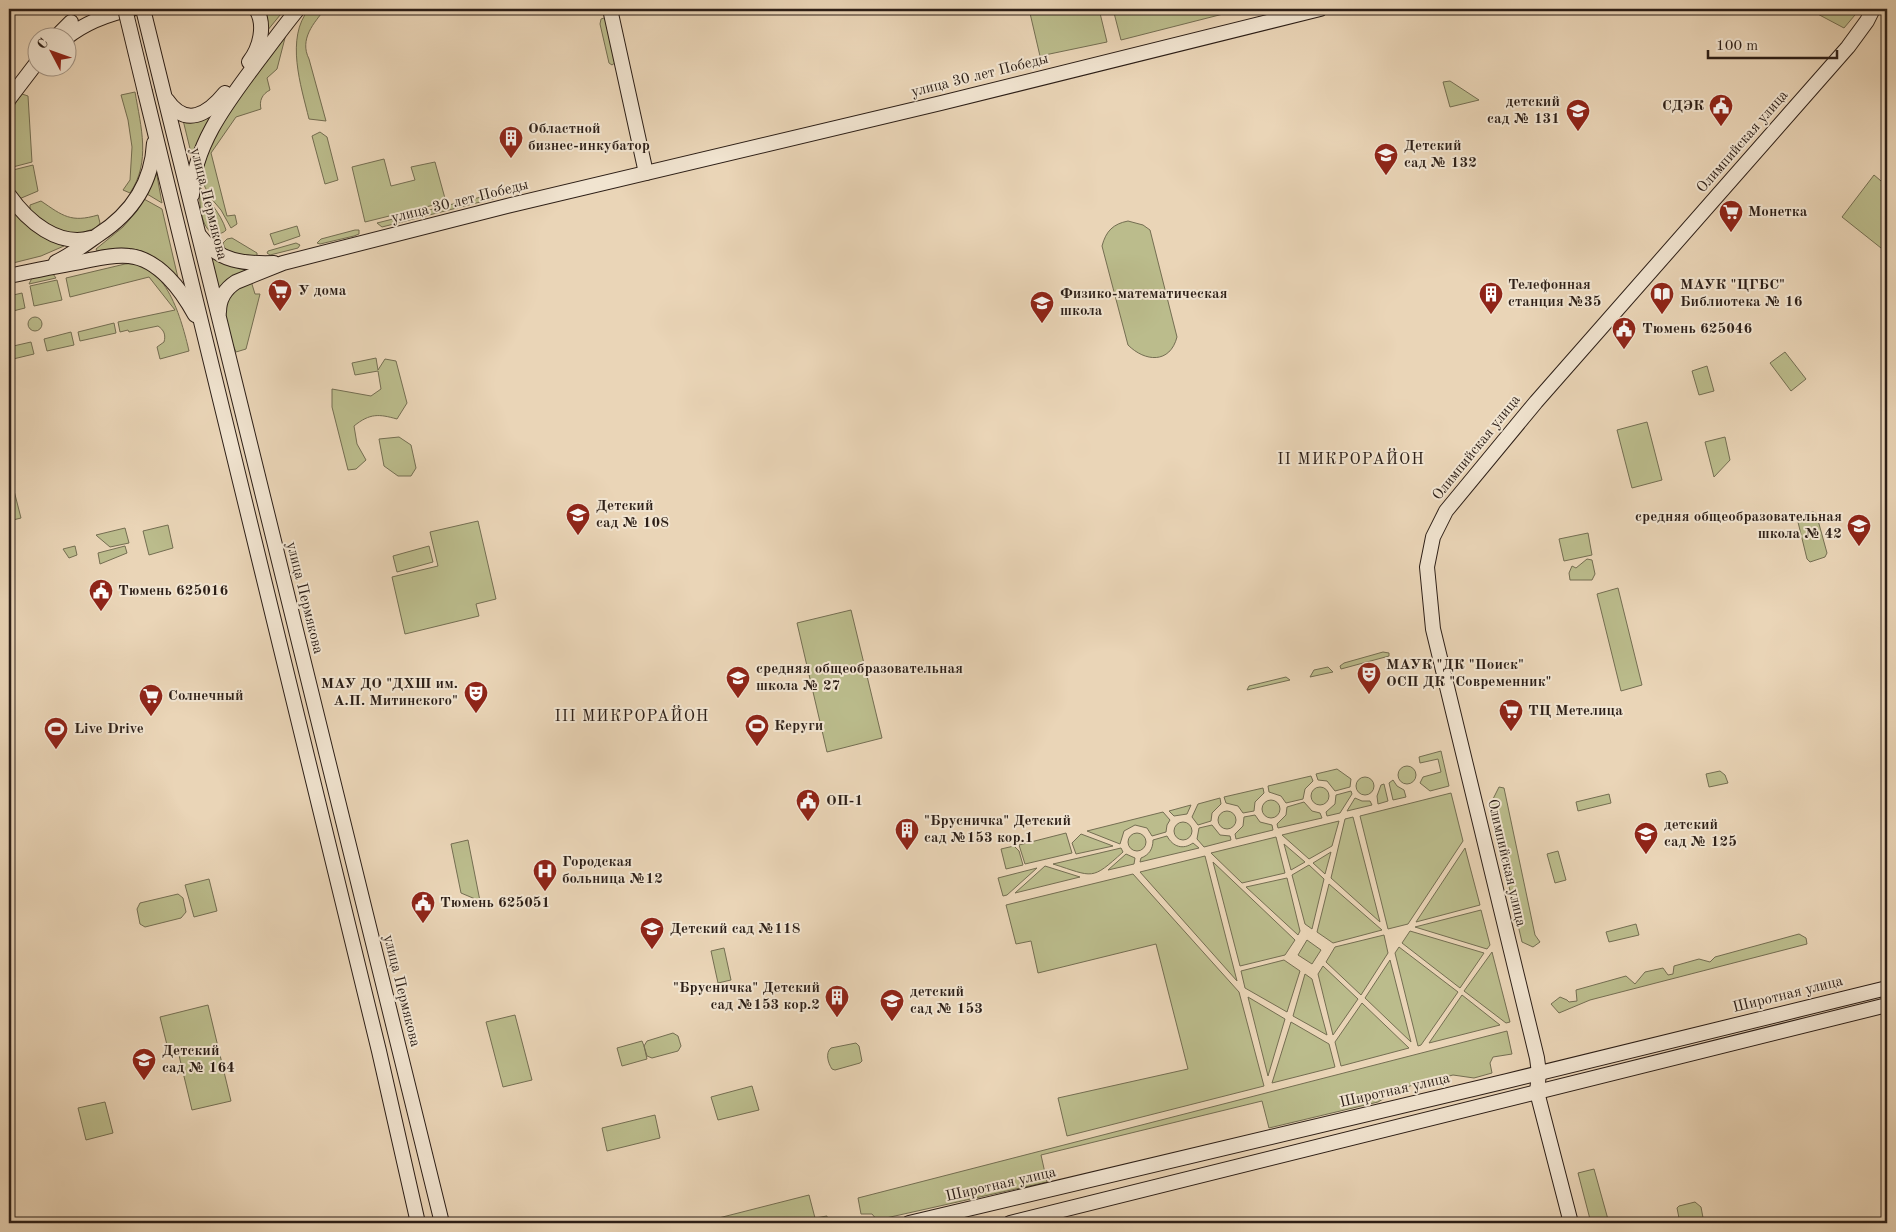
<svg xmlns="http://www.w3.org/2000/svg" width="1896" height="1232" font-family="'Old Standard TT',serif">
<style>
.green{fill:#bbbc8c;stroke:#746e52}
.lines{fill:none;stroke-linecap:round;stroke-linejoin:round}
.secondary-casing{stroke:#2d1f17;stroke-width:16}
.secondary{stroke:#f1e4d0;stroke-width:14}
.secondary-bridge-casing{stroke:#2d1f17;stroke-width:16;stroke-linecap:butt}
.secondary-bridge{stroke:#f1e4d0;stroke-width:14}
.labels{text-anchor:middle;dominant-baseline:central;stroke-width:4;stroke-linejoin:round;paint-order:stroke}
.street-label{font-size:15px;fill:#2d1f17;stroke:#f1e4d0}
.poi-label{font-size:15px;font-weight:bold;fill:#2d1f17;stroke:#f1e4d0;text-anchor:start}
.neighbourhood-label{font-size:16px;letter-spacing:1px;fill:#2d1f17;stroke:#f1e4d0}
</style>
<rect width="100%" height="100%" fill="#ead5b7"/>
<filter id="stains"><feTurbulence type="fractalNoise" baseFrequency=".004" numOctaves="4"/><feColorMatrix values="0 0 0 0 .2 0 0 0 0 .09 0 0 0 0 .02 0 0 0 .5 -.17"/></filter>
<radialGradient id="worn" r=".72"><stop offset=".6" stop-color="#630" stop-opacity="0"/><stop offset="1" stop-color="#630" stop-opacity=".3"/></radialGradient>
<!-- green -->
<g class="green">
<path d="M264 9H285L267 31Z"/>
<path d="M309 9H325C314 23 299 39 309 59L326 121 309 119C301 86 285 38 309 9Z"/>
<path d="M1029 9H1088L1089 11 1099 9 1107 42 1040 56Z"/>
<path d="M1113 9H1230L1231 12 1121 40Z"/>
<path d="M1813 9H1860L1844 28 1812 11Z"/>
<path d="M604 18 607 21 616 62 612 65 609 63 600 24 601 19Z"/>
<path d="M286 34 277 69 267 78 270 90C262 94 259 101 261 109L236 117 211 153 227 216 235 215 237 224 231 228 221 210 210 197 201 179V169L217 128Z"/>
<path d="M1450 81 1479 100 1450 107 1443 82Z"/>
<path d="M135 92C141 127 151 162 130 193L123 190 130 180 132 147 128 120 121 95Z"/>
<path d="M22 94 28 96 32 162 9 168C9 143 4 114 22 94Z"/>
<path d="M215 113 194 165 183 120C196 124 205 121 215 113Z"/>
<path d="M320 132 327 137 338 180 325 184 312 136Z"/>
<path d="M384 159 391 186 415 180 411 167 435 162 446 202 365 222 352 167Z"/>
<path d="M33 165 38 191 19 199 9 184V171Z"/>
<path d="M155 165 162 203 147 194Z"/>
<path d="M1874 175 1887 186V246L1881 248 1842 217Z"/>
<path d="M199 185C207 200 221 213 226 230 223 234 217 234 212 233 199 224 200 201 199 185Z"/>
<path d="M493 194 497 196 496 198 382 227 377 223Z"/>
<path d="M144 199 162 209 178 278 176 279C150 249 136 244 97 251L96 249 123 227 137 211Z"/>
<path d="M41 201C63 216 71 223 98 215L100 223C97 228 93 229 87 231 65 239 47 224 30 210V205Z"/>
<path d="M9 206 39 234 64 246 41 256 9 264Z"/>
<path d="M1128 221 1143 225 1150 230 1177 337C1170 364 1145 362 1128 345L1102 246C1106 231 1113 224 1128 221Z"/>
<path d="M297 226 300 236 274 245 270 234Z"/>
<path d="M355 230H359V234L354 236 320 244 317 243 321 239Z"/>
<path d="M232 238 257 253V256L235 254 225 249 223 243 227 239Z"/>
<path d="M296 243 300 245 298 248 270 255 267 253 268 251Z"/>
<path d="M211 256 252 268 218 291Z"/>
<path d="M125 264C166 259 182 321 189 351L160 359 157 347 164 342C166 335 164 330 158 326L129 332 128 330 120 332 118 322 175 310 149 277 70 297 66 278Z"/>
<path d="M53 274 56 278 29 284 32 278Z"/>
<path d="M57 280 62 300 34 306 30 286Z"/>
<path d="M251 281 255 294H260L246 349 236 352 227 331 224 307 235 287Z"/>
<path d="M22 293 25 308 9 312V296Z"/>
<circle cx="35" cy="324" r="7"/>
<path d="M114 323 116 333 80 341 78 332Z"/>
<path d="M71 332 74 345 47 351 44 339Z"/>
<path d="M31 342 34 354 9 360V347Z"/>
<path d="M1785 352 1806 379 1791 391 1770 363Z"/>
<path d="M376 358 378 370 385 359 396 361 407 403 397 419C379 414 370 413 354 426L357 444 366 460 356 469 348 470 332 407V389L371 396 381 389 378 371 355 375 352 363Z"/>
<path d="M1707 366 1714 391 1699 395 1692 371Z"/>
<path d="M1647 422 1662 480 1632 488 1617 430Z"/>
<path d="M399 437 411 445 416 468 411 476H398L384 466 379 439Z"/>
<path d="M1725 437 1730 460 1714 477 1705 442Z"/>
<path d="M9 471 21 518 9 521Z"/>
<path d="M1813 512 1816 513 1827 553 1825 557 1810 562 1807 559 1797 518 1800 515Z"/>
<path d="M478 521 496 599 476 604 479 616 405 634 392 577 438 566 430 532Z"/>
<path d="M168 525 173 548 149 555 143 531Z"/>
<path d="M125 528 129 543 110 547 97 536 96 535Z"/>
<path d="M1588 533 1592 555 1564 561 1559 539Z"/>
<path d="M75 546 77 555 69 558 63 549Z"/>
<path d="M125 546 127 553 100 564 98 553Z"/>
<path d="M429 546 433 562 397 572 393 556Z"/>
<path d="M1587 559 1592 560 1595 574 1592 580H1570L1569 573 1572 566 1576 568Z"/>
<path d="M1618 588 1642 685 1621 691 1597 594Z"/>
<path d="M851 610 882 738 827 752 797 623Z"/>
<path d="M1383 652 1389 653V656L1341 669 1340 666 1344 663Z"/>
<path d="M1328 667 1333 672 1310 677 1314 670Z"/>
<path d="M1286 677 1290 680 1247 690 1249 686Z"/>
<path d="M1441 751 1449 786 1430 791 1420 783 1423 777 1441 772 1438 759 1420 763 1419 757Z"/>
<circle cx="1407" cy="775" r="9"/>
<path d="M1337 769 1351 779 1350 787 1335 791 1327 781 1318 780 1316 774Z"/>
<path d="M1720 771 1725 775 1728 783 1709 787 1706 774Z"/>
<path d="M1311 776 1313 781 1305 789 1303 799 1286 803 1281 796 1269 792 1268 786Z"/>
<circle cx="1365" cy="786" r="9"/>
<path d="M1393 780 1397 786 1404 790 1406 797 1393 800 1389 783Z"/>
<path d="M1384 784 1388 801 1378 804 1377 796 1381 785Z"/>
<path d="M1499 787 1504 788 1535 935 1540 942 1533 947 1522 942 1490 805Z"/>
<circle cx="1320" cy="796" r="9"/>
<path d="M1263 788 1264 793 1255 802 1254 811 1243 813 1238 806 1226 803 1224 797Z"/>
<path d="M1351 791 1352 794 1340 813 1327 816 1326 812 1335 804 1336 795Z"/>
<path d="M1451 793 1463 841 1408 924 1388 929 1360 816Z"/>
<path d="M1609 794 1611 803 1578 811 1576 802Z"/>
<path d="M1220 798 1221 804 1212 813 1211 821 1198 825 1192 817 1198 804Z"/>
<path d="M1355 798 1362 801H1370L1372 805 1347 811Z"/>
<circle cx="1271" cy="809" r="9"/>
<path d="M1304 802 1312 811 1320 813 1322 818 1278 828 1277 824 1286 815 1287 807Z"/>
<path d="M1191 805 1187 814 1174 816 1169 811Z"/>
<circle cx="1227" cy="820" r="9"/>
<path d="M1163 812 1170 820 1167 825 1166 832 1152 836 1147 828 1135 825 1124 831 1120 844 1087 831Z"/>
<path d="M1255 815 1260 822 1272 825 1273 830 1236 839 1235 834 1243 826 1244 817Z"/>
<path d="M1353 817 1380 922 1331 878 1345 819Z"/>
<path d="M1339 821 1332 846 1309 859 1282 835Z"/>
<circle cx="1183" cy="831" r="9"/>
<path d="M1212 825 1220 835 1230 836 1231 840 1204 847 1197 839 1199 828Z"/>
<path d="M1066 833 1072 853 1025 864 1019 845Z"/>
<circle cx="1137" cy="842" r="9"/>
<path d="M1081 834 1113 846 1076 854 1072 843Z"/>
<path d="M1167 836C1173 847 1183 850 1193 843L1199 848 1140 862 1141 858C1149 855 1153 849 1153 840Z"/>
<path d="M1276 837 1285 873 1242 883 1211 853Z"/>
<path d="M468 840 480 901 461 893 451 844Z"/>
<path d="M1284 844 1305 862 1291 870Z"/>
<path d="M1014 846 1019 851 1023 865 1006 869 1001 849Z"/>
<path d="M1121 848 1123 852C1091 881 1094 877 1053 864Z"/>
<path d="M1465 848 1480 905 1416 922Z"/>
<path d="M1558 851 1566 880 1555 883 1547 854Z"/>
<path d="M1331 852 1325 874 1313 863Z"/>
<path d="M1126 854 1135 858 1134 864 1108 870Z"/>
<path d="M1205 856 1237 981 1140 872Z"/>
<path d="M1213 862 1295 940 1285 955 1240 966Z"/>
<path d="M1309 865 1324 879 1312 929 1305 924 1292 875Z"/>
<path d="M1045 866 1080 877 1015 893Z"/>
<path d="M1037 868 1007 895 1003 896 998 878Z"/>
<path d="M1133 874 1239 992 1264 1086 1067 1136 1058 1098 1188 1069 1156 944 1038 973 1031 941 1016 944 1006 905Z"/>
<path d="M1287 878 1300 931 1298 935 1246 887Z"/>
<path d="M209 879 217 911 194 917 185 885Z"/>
<path d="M1329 884 1382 930 1333 943 1317 932Z"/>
<path d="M178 894 183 898 186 912 181 918 145 927 140 924 137 909 140 903Z"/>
<path d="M1481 910 1490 945 1487 949 1415 927Z"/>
<path d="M1636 924 1639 935 1609 942 1606 932Z"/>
<path d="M1410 931 1484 953 1460 988 1402 943Z"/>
<path d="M1799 934 1806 938 1807 944 1590 1000 1559 1013 1551 1004 1560 997 1567 1000 1569 1002 1577 1001 1576 990 1626 976 1635 984 1645 972 1663 968 1668 975 1673 974 1674 966 1699 959 1710 962 1715 957Z"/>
<path d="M1384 935 1388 953 1361 995 1326 962 1335 947Z"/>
<path d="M1307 940 1321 950 1312 964 1298 955Z"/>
<path d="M1399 947 1458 992 1421 1045 1418 1046 1395 953Z"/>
<path d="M724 948 731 980 718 983 711 951Z"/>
<path d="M1492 952 1510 1022 1506 1023 1464 991Z"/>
<path d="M1284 960 1300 971 1287 1012 1245 988 1241 971Z"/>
<path d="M1390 960 1411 1042 1365 998Z"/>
<path d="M1323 966 1358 999 1333 1035 1318 974Z"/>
<path d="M1305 974 1312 979 1327 1035 1293 1016Z"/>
<path d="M1462 995 1500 1025 1429 1043Z"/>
<path d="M1248 997 1285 1019 1268 1076Z"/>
<path d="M1362 1003 1409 1048 1341 1066 1335 1042Z"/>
<path d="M208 1005 231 1101 192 1110 177 1047 168 1049 160 1017Z"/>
<path d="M515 1015 532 1080 503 1087 486 1022Z"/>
<path d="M1291 1022 1329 1044 1335 1067 1272 1083Z"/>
<path d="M1507 1031 1512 1054 1493 1057 1490 1063 1492 1073 1474 1078 1453 1075 1402 1088 1378 1102 1269 1128 1262 1101 1041 1155 1047 1182 877 1220 872 1214H861L858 1198Z"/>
<path d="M673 1033 678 1036 681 1046 678 1051 652 1058 647 1056 644 1046 647 1059 622 1066 617 1048 642 1041 644 1046 647 1041Z"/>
<path d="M856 1043 859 1046 862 1061 860 1063 835 1070 832 1069C828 1063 825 1053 831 1048Z"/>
<path d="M752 1086 759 1110 718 1120 711 1097Z"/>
<path d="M105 1102 113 1133 86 1140 78 1108Z"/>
<path d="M655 1115 660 1138 607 1151 602 1128Z"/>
<path d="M1594 1169 1609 1223H1591L1578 1173Z"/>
<path d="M809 1195 815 1218 827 1216 828 1223H699Z"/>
<path d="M1695 1202 1701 1207 1704 1223H1680L1677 1208 1679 1206Z"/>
</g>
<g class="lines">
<defs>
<g id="secondary">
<path d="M143 9 442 1223"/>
<path d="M610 9 646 173"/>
<path d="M55 38 71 22"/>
<path d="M66 38C86 22 108 14 132 9"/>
<path d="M249 62C260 48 266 25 256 9"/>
<path d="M145 92 379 1051 418 1223"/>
<path d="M9 99 38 61"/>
<path d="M167 100C186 128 208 114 225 93"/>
<path d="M9 195C28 222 58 247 91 238"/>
<path d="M192 195C193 145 229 100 258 61 271 44 284 26 298 9"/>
<path d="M200 236C218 262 245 264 274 263"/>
<path d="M56 262C71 255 84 245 98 235 132 213 152 183 154 143"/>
<path d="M9 276C32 271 56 266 80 262 96 259 113 254 129 256 159 259 182 291 195 315"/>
<path d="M219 312C219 298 225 289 236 282L283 263 507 206 941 103 1320 9"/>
<path d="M909 1223 1507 1081 1887 988"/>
<path d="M1010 1223 1887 1005"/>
<path d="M1571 1223 1537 1092 1539 1073 1537 1058 1433 629 1427 567 1433 537 1446 511 1536 402 1848 47 1867 21 1873 9"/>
</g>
</defs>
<!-- secondary casing -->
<use href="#secondary" class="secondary-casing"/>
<!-- secondary -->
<use href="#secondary" class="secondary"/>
<defs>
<path id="secondary-bridge" d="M125 9 145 92"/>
</defs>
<!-- secondary-bridge casing -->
<use href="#secondary-bridge" class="secondary-bridge-casing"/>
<!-- secondary-bridge -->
<use href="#secondary-bridge" class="secondary-bridge"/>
</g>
<!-- icons -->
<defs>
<symbol id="civic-pin" viewBox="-11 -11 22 30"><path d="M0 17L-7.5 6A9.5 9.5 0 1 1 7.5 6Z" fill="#8f2418" stroke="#f1e4d0"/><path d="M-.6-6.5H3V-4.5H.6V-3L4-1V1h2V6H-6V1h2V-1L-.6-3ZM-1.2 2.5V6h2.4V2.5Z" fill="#fff"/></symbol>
<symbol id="school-pin" viewBox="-11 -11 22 30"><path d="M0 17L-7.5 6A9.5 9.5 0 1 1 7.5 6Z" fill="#8f2418" stroke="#f1e4d0"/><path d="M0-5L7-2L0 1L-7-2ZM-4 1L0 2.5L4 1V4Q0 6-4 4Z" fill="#fff"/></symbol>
<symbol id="building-pin" viewBox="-11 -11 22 30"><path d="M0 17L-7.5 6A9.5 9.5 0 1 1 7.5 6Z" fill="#8f2418" stroke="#f1e4d0"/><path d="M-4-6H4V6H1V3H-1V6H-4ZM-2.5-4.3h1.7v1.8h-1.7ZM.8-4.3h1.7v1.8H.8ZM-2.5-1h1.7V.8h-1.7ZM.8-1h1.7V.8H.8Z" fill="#fff"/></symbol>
<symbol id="supermarket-pin" viewBox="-11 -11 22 30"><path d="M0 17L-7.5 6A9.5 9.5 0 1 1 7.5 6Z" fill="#8f2418" stroke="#f1e4d0"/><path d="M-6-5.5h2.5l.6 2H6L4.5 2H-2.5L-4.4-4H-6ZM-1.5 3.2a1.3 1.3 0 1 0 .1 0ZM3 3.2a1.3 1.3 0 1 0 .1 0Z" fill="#fff"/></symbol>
<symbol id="library-pin" viewBox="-11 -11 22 30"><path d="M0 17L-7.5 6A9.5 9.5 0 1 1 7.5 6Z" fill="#8f2418" stroke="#f1e4d0"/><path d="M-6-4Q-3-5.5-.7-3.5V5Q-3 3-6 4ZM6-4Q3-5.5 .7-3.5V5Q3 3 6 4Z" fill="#fff"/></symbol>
<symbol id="theatre-pin" viewBox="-11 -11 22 30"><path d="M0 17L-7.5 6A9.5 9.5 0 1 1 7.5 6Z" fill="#8f2418" stroke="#f1e4d0"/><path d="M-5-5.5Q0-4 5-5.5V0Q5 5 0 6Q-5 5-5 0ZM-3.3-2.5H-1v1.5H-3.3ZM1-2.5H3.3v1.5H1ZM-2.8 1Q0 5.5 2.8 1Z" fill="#fff"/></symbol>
<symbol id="stadium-pin" viewBox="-11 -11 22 30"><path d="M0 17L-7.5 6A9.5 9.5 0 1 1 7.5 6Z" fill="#8f2418" stroke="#f1e4d0"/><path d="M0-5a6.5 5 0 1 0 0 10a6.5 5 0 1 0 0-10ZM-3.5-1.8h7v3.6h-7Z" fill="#fff"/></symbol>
<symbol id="hospital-pin" viewBox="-11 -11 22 30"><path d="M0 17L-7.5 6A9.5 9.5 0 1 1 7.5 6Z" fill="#8f2418" stroke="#f1e4d0"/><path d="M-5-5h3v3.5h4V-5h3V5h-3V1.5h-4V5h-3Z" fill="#fff"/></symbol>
</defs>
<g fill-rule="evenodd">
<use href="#civic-pin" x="1707" y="92" width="28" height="38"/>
<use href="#school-pin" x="1564" y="97" width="28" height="38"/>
<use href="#building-pin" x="497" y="124" width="28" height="38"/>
<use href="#school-pin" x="1372" y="141" width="28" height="38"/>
<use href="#supermarket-pin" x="1717" y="198" width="28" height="38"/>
<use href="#supermarket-pin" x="266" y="277" width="28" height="38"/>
<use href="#building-pin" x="1477" y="280" width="28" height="38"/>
<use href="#library-pin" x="1648" y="280" width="28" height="38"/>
<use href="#school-pin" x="1028" y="289" width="28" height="38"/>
<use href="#civic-pin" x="1610" y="315" width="28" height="38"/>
<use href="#school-pin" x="564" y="501" width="28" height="38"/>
<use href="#school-pin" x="1845" y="512" width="28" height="38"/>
<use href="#civic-pin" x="87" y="577" width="28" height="38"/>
<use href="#theatre-pin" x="1355" y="660" width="28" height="38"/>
<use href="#school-pin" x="724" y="664" width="28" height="38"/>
<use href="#theatre-pin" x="462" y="679" width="28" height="38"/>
<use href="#supermarket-pin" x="137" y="682" width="28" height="38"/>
<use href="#supermarket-pin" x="1497" y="697" width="28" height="38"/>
<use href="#stadium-pin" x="743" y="712" width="28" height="38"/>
<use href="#stadium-pin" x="42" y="715" width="28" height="38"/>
<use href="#civic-pin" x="794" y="787" width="28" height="38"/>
<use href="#building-pin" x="893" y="816" width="28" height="38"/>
<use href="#school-pin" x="1632" y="820" width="28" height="38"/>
<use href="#hospital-pin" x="531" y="857" width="28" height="38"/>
<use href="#civic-pin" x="409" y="889" width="28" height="38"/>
<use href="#school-pin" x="638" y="915" width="28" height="38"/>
<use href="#building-pin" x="823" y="983" width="28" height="38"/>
<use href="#school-pin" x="878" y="987" width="28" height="38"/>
<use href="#school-pin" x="130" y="1046" width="28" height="38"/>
</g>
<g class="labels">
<!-- street labels -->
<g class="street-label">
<text transform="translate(980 76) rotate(-14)">улица 30 лет Победы</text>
<text transform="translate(1743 142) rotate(-49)">Олимпийская улица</text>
<text transform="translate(460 202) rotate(-14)">улица 30 лет Победы</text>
<text transform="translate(208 204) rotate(76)">улица Пермякова</text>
<text transform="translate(1477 448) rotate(-51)">Олимпийская улица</text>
<text transform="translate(304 598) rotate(76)">улица Пермякова</text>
<text transform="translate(1506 863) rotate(77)">Олимпийская улица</text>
<text transform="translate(401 991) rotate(76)">улица Пермякова</text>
<text transform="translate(1788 995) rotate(-14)">Широтная улица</text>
<text transform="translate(1395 1091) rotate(-13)">Широтная улица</text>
<text transform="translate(1001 1185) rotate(-13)">Широтная улица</text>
</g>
<!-- poi labels -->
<g class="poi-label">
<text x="1560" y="102" text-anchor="end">детский<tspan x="1560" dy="17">сад № 131</tspan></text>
<text x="1704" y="106" text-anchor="end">СДЭК</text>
<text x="528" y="129">Областной<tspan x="528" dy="17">бизнес-инкубатор</tspan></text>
<text x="1404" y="146">Детский<tspan x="1404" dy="17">сад № 132</tspan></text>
<text x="1748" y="212">Монетка</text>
<text x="1508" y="285">Телефонная<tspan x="1508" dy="17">станция №35</tspan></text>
<text x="1680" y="285">МАУК "ЦГБС"<tspan x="1680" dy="17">Библиотека № 16</tspan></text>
<text x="298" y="291">У дома</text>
<text x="1060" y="294">Физико-математическая<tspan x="1060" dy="17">школа</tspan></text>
<text x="1642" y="329">Тюмень 625046</text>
<text x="596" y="506">Детский<tspan x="596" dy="17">сад № 108</tspan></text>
<text x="1842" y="517" text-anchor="end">средняя общеобразовательная<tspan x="1842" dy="17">школа № 42</tspan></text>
<text x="118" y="591">Тюмень 625016</text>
<text x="1386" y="665">МАУК "ДК "Поиск"<tspan x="1386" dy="17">ОСП ДК "Современник"</tspan></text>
<text x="756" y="669">средняя общеобразовательная<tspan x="756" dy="17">школа № 27</tspan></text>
<text x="458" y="684" text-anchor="end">МАУ ДО "ДХШ им.<tspan x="458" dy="17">А.П. Митинского"</tspan></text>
<text x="168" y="696">Солнечный</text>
<text x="1528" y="711">ТЦ Метелица</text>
<text x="774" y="726">Керуги</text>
<text x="74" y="729">Live Drive</text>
<text x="826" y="801">ОП-1</text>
<text x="924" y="821">"Брусничка" Детский<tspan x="924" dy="17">сад №153 кор.1</tspan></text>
<text x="1664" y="825">детский<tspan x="1664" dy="17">сад № 125</tspan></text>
<text x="562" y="862">Городская<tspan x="562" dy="17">больница №12</tspan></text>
<text x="440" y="903">Тюмень 625051</text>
<text x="670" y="929">Детский сад №118</text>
<text x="820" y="988" text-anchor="end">"Брусничка" Детский<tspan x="820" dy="17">сад №153 кор.2</tspan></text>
<text x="910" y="992">детский<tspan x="910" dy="17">сад № 153</tspan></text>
<text x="162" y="1051">Детский<tspan x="162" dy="17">сад № 164</tspan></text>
</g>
<!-- neighbourhood labels -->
<g class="neighbourhood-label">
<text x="1351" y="460">II МИКРОРАЙОН</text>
<text x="632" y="717">III МИКРОРАЙОН</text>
</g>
</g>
<!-- margin -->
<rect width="1896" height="1232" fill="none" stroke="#ead5b7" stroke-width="30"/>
<rect x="10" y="10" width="1876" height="1212" fill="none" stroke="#2d1f17" stroke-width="2.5"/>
<rect x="15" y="15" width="1866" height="1202" fill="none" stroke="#2d1f17"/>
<!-- north arrow -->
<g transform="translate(52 52) rotate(311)"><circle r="24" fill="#f1e4d0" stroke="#a39586"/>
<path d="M0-4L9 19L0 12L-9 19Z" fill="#8f2418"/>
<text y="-8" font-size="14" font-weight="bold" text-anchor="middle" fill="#2d1f17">С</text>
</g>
<!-- scale -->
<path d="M1708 50v8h129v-8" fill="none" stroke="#2d1f17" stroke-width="2.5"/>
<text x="1716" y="50" font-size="15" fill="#2d1f17" stroke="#f1e4d0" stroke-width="4" paint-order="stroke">100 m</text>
<rect width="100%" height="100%" filter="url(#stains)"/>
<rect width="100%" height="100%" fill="url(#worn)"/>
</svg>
